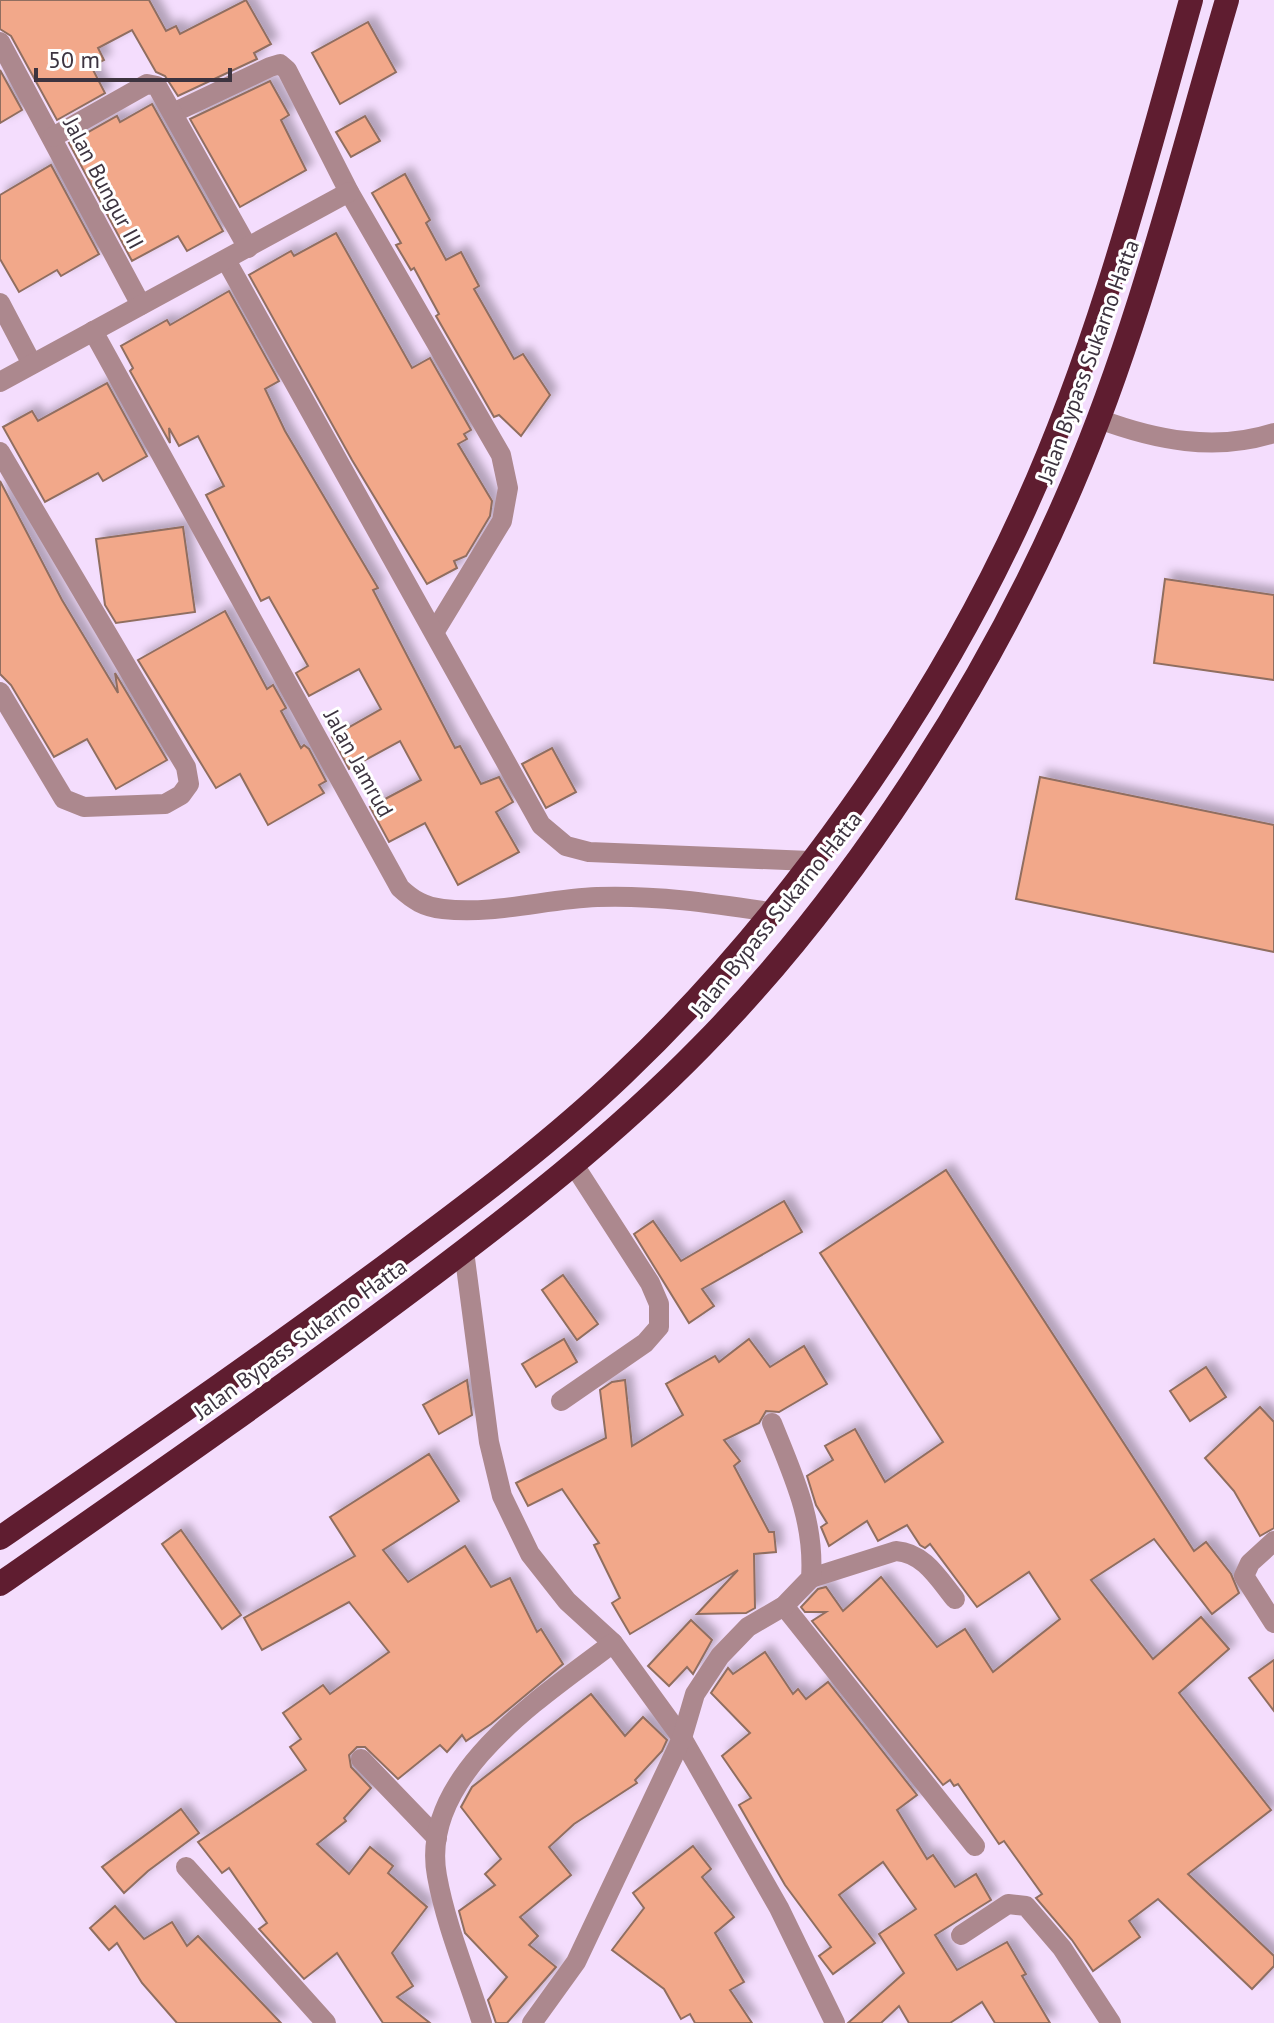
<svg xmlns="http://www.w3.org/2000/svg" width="1274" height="2023" font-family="'PT Sans',sans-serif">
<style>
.building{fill:#f2a88a;stroke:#906e60;stroke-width:2;filter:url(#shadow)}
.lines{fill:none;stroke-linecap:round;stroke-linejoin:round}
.minor{stroke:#ac888e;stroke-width:20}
.highway{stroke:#5f1d30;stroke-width:24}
.labels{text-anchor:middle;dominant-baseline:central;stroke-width:6;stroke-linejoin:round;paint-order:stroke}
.street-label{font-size:22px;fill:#3d3440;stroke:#fff}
</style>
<defs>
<filter id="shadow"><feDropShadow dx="7" dy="-7" stdDeviation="4" flood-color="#0004"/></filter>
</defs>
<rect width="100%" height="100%" fill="#f4ddfd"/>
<!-- building -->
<g class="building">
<path d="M0 0H149L166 31 176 26 180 34 246 0 271 44 254 53 257 59 178 96 165 76 156 72 132 30 98 48 104 60 91 66 105 93 57 120 11 36 0 29Z"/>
<path d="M368 22 396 72 340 104 312 53Z"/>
<path d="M0 70 22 110 0 123Z"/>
<path d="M270 81 289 115 281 120 306 170 240 207 190 119Z"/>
<path d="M152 104 223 231 187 251 178 236 132 261 69 143 117 116 120 122Z"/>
<path d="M365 116 380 141 351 157 336 132Z"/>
<path d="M51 165 99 254 61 276 57 270 19 292 0 259V195Z"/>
<path d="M405 174 430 220 426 223 446 260 461 252 479 286 474 289 514 359 523 354 550 395 521 436 499 415 494 417 436 316 439 314 414 268 411 270 396 245 401 243 372 193Z"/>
<path d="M336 233 412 368 430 358 471 430 464 434 467 439 458 444 492 501 490 516 466 556 454 561 457 568 427 584 352 460 249 275 291 251 294 256Z"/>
<path d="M229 291 279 381 265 389 285 431 378 588 373 590 455 748 460 746 481 784 499 777 513 802 496 812 519 852 458 885 425 823 389 842 370 807 421 780 400 741 349 769 332 737 381 709 359 669 309 696 296 673 308 666 269 597 261 601 206 495 224 486 198 436 179 446 169 428 170 443 130 371 133 368 121 346 167 320 170 325Z"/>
<path d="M107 383 147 456 103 481 98 473 45 502 3 427 32 411 38 421Z"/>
<path d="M0 481 62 600 118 693 115 673 167 760 116 789 87 739 54 757 11 685 0 674Z"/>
<path d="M183 527 195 612 116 623 105 605 96 539Z"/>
<path d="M1165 579 1274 595V680L1154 663Z"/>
<path d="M225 611 267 689 273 685 286 708 281 711 301 748 304 745 309 749 326 781 319 785 324 793 268 825 240 774 216 788 138 660Z"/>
<path d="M552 748 576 792 546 808 522 764Z"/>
<path d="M1040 777 1274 825V952L1016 899Z"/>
<path d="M946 1170 1194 1551 1206 1542 1231 1574 1239 1593 1212 1614 1154 1539 1091 1580 1153 1659 1201 1617 1229 1649 1179 1693 1271 1810 1188 1874 1274 1956V1966L1252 1989 1158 1899 1129 1921 1140 1937 1093 1971 1072 1940 1036 1898 1042 1894 1004 1841 999 1844 958 1784 954 1786 950 1780 943 1785 812 1621 826 1612H805L801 1607 818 1589 826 1587 843 1611 881 1577 937 1647 965 1629 993 1672 1060 1619 1029 1572 977 1607 930 1544 925 1548 920 1545 907 1525 878 1541 867 1521 829 1546 821 1527 827 1523 816 1505 807 1476 833 1460 825 1446 855 1429 885 1482 943 1442 820 1253Z"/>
<path d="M784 1201 802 1232 702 1289 714 1306 689 1323 634 1234 653 1221 681 1261Z"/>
<path d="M563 1275 598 1324 577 1340 542 1290Z"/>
<path d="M564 1339 577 1362 536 1387 522 1364Z"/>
<path d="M749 1339 770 1367 804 1346 827 1384 779 1412 766 1411 759 1423 724 1440 740 1461 734 1466 769 1532H774L776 1552 754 1554 755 1608 746 1613 697 1614 738 1570 630 1634 612 1603 620 1598 594 1545 599 1543 562 1489 528 1506 516 1483 606 1438 600 1390 612 1382 625 1380 632 1446 683 1415 666 1384 715 1356 719 1362Z"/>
<path d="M1206 1367 1226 1397 1190 1421 1170 1391Z"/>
<path d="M467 1380 472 1415 439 1434 423 1405Z"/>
<path d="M1260 1407 1274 1422V1528L1260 1536 1234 1491 1205 1458Z"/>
<path d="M429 1454 459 1501 383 1550 408 1582 465 1546 491 1587 510 1578 537 1632 541 1629 563 1664 491 1724 466 1741 462 1735 447 1752 440 1745 398 1779 365 1747H357L349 1755 351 1767 371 1788 344 1818 346 1821 317 1844 349 1874 370 1847 393 1866 388 1873 427 1907 392 1953 413 1986 397 1997 430 2023H383L337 1953 304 1979 259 1929 267 1923 229 1868 222 1873 198 1842 306 1770 290 1747 301 1739 283 1713 323 1685 330 1694 389 1652 349 1602 262 1650 244 1618 355 1556 330 1517Z"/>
<path d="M181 1530 241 1615 222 1629 162 1544Z"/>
<path d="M691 1620 712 1640 693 1674 687 1667 669 1686 648 1666Z"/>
<path d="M765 1652 793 1694 798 1689 806 1699 828 1682 917 1795 897 1810 927 1859 933 1855 955 1887 976 1874 991 1900 935 1935 957 1970 1007 1942 1026 1974 1022 1976 1050 2023H995L982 2002 950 2023H909L899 2006 881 2023H848L904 1973 879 1934 916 1909 883 1862 839 1895 875 1943 833 1974 819 1956 831 1947 785 1885 739 1805 751 1798 722 1756 750 1733 711 1693 728 1668 733 1674Z"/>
<path d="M1274 1660V1711L1249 1678Z"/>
<path d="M591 1694 625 1736 643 1717 667 1740 662 1751 635 1780 637 1783 574 1824 549 1847 571 1875 520 1917 538 1936 529 1945 556 1967 507 2023H496L488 2000 507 1977 465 1933 459 1911 495 1885 485 1874 501 1859 461 1807 472 1787Z"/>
<path d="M181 1809 199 1833 148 1871 124 1893 102 1867Z"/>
<path d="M693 1846 711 1869 702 1877 734 1917 715 1933 744 1982 730 1990 752 2023H695L690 2014 681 2019 664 1989 612 1950 644 1908 633 1893Z"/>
<path d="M115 1906 144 1939 172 1922 187 1946 198 1936 281 2023H177L142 1983 117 1943 109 1950 90 1928Z"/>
</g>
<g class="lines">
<!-- minor -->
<g class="minor">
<path d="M0 42 141 305"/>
<path d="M175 112 270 67 280 64 287 70 349 192 501 455 508 488 502 521 435 631"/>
<path d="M53 137 147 84 157 86 248 248"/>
<path d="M226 260 541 825 566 846 589 852 810 861"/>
<path d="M0 303 32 364"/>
<path d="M93 331 400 888C413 900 424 907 443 909 494 915 546 899 597 897 656 895 711 903 769 912"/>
<path d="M0 382 349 192"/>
<path d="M1099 419C1155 440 1215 452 1274 433"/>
<path d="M0 452 186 767 189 784 181 795 165 804 84 807 64 799 0 692"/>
<path d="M464 1251 489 1442 502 1496 530 1554 567 1601 613 1643 682 1738 779 1908 835 2023"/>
<path d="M561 1401 645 1343 659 1327V1304L650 1283 574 1165"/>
<path d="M1274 1541 1250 1563 1244 1576 1274 1623"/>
<path d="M811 1578 896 1551C924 1553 938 1578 955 1599"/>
<path d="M784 1606 975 1846"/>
<path d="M361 1759 437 1838"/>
<path d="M186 1867 326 2023"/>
<path d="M961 1935 1008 1904 1026 1906 1062 1948 1111 2023"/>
<path d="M482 2023C467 1975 446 1926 437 1876 418 1775 545 1695 613 1643"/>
<path d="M532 2023 576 1962 682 1738 695 1694 720 1656 748 1627 784 1606 811 1578C815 1521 793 1475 772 1423"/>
</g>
<!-- highway -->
<g class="highway">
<path d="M0 1538C133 1446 266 1355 396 1258 474 1200 553 1141 623 1074 785 920 933 712 1025 508 1099 345 1143 172 1191 0"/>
<path d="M0 1584C139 1487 279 1390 415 1288 515 1213 613 1137 701 1047 851 895 988 682 1072 485 1139 329 1179 163 1227 0"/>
</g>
</g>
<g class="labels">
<!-- street labels -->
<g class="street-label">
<text transform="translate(104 183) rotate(62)">Jalan Bungur III</text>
<text transform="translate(1088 361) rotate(-70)">Jalan Bypass Sukarno Hatta</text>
<text transform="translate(359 763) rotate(61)">Jalan Jamrud</text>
<text transform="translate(776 914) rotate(-51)">Jalan Bypass Sukarno Hatta</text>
<text transform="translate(300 1339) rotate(-36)">Jalan Bypass Sukarno Hatta</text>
</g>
</g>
<!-- scale -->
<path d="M36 68v12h194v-12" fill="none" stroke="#3d3440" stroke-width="4"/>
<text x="48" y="68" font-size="24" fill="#3d3440" stroke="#ffffff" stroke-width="6" paint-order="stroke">50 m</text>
</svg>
